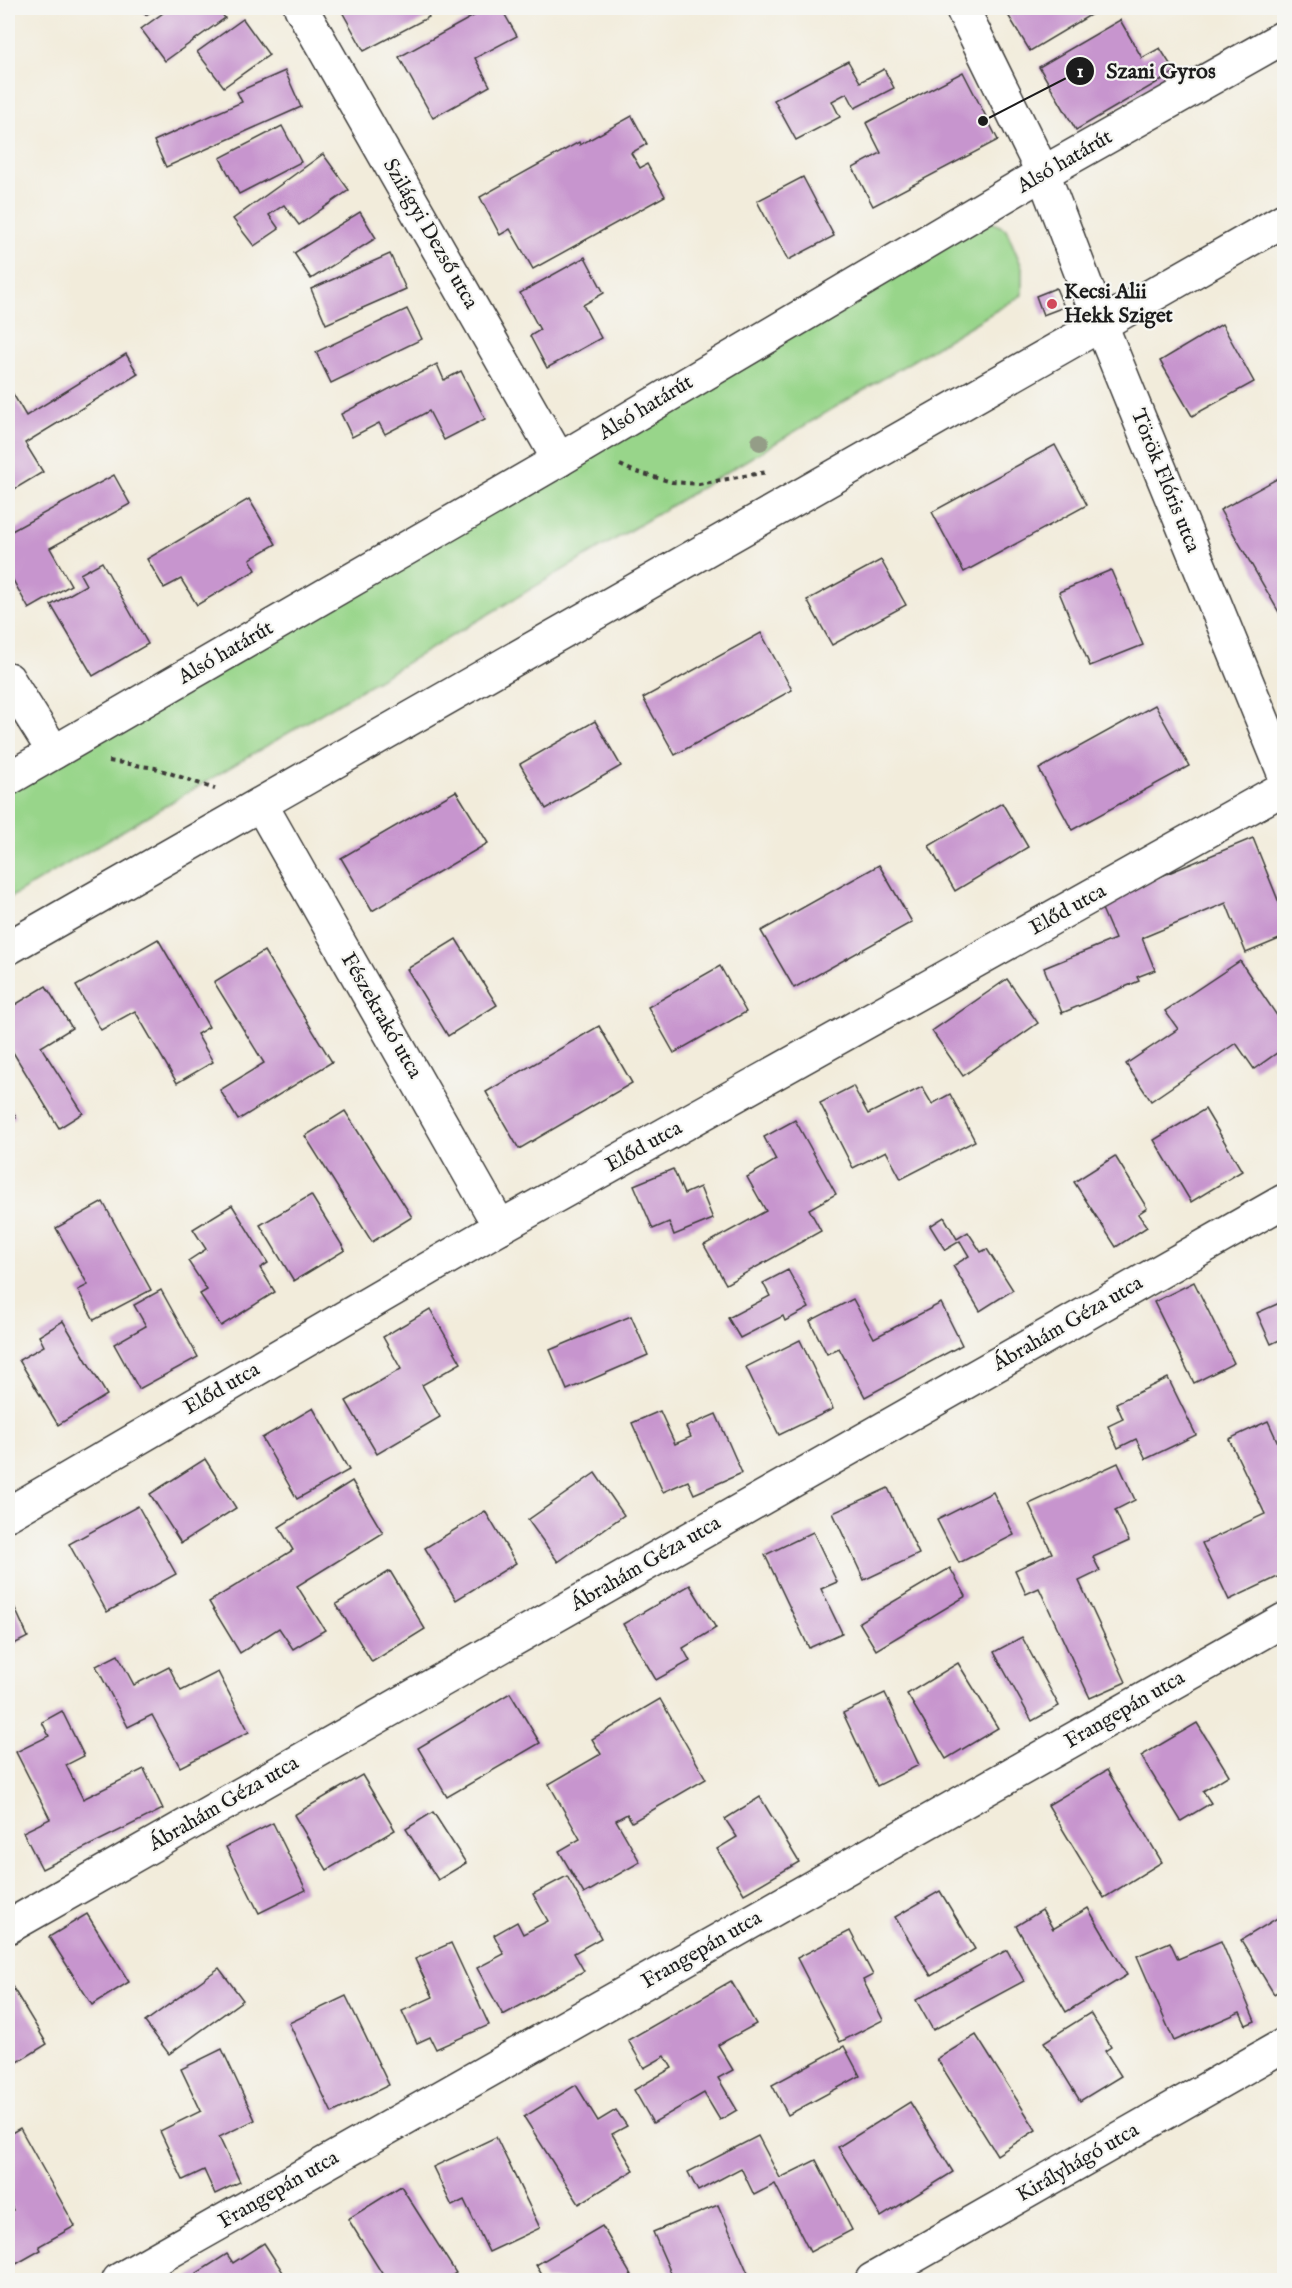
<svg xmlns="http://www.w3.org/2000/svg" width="1292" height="2288" font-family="'IM FELL English',serif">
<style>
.green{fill:#98d58a;stroke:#5a7853;stroke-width:1.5}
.building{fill:#c795ce}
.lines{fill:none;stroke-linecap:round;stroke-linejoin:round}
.minor-casing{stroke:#3c3b39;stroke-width:36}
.path{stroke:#3c3b39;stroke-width:4;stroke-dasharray:4.5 4.5;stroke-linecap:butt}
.minor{stroke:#fff;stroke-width:33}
.tree{fill:#949d87}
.poi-dot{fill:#d1495b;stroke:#f6f6f2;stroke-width:2}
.labels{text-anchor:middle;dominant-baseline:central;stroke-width:4.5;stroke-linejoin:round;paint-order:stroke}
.street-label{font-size:21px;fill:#1c1c1c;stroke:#f6f6f2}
.poi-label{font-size:21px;font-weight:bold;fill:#1c1c1c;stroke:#f6f6f2;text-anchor:start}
.leader{fill:none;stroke:#1c1c1c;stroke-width:2}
.callout-dot{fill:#1c1c1c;stroke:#f6f6f2;stroke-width:2}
.mark-label{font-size:18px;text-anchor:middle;font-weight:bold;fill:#fff}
.callout-label{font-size:22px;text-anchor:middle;font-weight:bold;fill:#1c1c1c;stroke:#f6f6f2;stroke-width:4.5;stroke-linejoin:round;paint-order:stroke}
</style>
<rect width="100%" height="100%" fill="#f6f6f2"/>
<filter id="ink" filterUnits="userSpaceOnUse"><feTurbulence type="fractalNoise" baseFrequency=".0167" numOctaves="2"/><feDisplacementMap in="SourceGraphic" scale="12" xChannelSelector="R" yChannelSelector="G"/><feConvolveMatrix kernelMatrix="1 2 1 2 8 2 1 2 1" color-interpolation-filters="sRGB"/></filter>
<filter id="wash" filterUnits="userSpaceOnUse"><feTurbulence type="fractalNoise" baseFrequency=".008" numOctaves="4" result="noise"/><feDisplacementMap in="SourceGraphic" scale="24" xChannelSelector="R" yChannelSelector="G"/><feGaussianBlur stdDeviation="1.35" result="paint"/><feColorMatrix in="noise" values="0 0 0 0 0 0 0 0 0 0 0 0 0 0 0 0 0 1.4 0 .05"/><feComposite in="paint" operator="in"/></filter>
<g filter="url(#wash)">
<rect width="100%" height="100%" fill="#f2ecdb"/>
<!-- green -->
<path class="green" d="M984 218 1006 229 1022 267V295L639 525 8 899V788Z"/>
<g id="blocks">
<!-- building -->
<g class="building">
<path d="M140 8H156L146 15Z"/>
<path d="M170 8H217L225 18 165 61 141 29Z"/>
<path d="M340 8H424L429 17 364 51Z"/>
<path d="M488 8H501L517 36 475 58 490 86 433 118 399 57Z"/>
<path d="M1009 8H1102L1030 51 1005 10Z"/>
<path d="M243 19 269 55 224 87 197 52Z"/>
<path d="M1120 20 1142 58 1160 48 1175 72 1076 130 1039 67Z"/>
<path d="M848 61 860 82 884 69 894 88 855 108 847 93 832 101 840 117 796 140 774 100Z"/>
<path d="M285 71 301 107 166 167 154 141 242 102 237 92Z"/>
<path d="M963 72 998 140 873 206 853 168 881 153 866 123Z"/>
<path d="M632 116 647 144 631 153 640 168 647 164 665 196 533 269 510 229 500 235 480 197 579 142 580 145Z"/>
<path d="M282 126 301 162 239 194 220 158Z"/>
<path d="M323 154 349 190 299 225 284 205 269 215 279 229 254 246 233 219Z"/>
<path d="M803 177 834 236 788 260 757 201Z"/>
<path d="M360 212 376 238 311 279 294 253Z"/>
<path d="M390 254 406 289 326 324 311 289Z"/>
<path d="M585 257 604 293 583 305 601 338 547 368 530 336 540 330 520 293Z"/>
<path d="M1056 288 1064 307 1043 315 1036 296Z"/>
<path d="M407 309 422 339 331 383 316 352Z"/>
<path d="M1222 324 1254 382 1192 416 1160 361Z"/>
<path d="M126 354 138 374 25 443 43 472 8 493V398L13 394 26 416Z"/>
<path d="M437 364 444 380 461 371 485 419 444 440 429 411 385 434 379 423 352 437 341 414Z"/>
<path d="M1055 445 1087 505 964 572 932 512Z"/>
<path d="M114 475 130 504 50 548 71 585 29 609 8 571V533Z"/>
<path d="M1284 475V621L1220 510Z"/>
<path d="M249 499 276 544 250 559 256 570 197 605 181 579 164 588 147 559Z"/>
<path d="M881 560 906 605 832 645 807 600Z"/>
<path d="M102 562 148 644 93 676 51 605 86 585 80 574Z"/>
<path d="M1111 570 1143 645 1090 666 1059 592Z"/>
<path d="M761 633 792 690 675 755 643 698Z"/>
<path d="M1155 705 1189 766 1072 830 1039 769Z"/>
<path d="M595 721 621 766 546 809 520 764Z"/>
<path d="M456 791 488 843 372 911 341 858Z"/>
<path d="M1002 803 1028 847 955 891 929 846Z"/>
<path d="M1253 838 1284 915V937L1246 953 1226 903 1142 938 1155 970 1137 977 1139 981 1062 1013 1044 968 1115 939 1099 902Z"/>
<path d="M879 865 912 922 794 988 761 931Z"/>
<path d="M158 939 209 1027 197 1034 213 1062 177 1083 135 1011 101 1030 76 986Z"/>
<path d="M456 939 497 1005 448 1036 407 969Z"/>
<path d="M264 951 332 1062 238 1120 220 1090 264 1063 214 982Z"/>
<path d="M1240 961 1284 1026V1048L1254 1069 1236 1043 1151 1101 1126 1064 1178 1029 1165 1011Z"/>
<path d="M720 966 746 1012 674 1053 648 1007Z"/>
<path d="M1007 979 1038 1023 963 1076 932 1031Z"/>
<path d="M46 986 72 1028 41 1047 83 1113 59 1128 8 1044V1009Z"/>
<path d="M599 1026 632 1083 519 1149 486 1092Z"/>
<path d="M853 1086 868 1114 922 1087 932 1104 950 1094 975 1141 901 1179 886 1151 853 1168 820 1103Z"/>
<path d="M8 1104 16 1117 8 1122Z"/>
<path d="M1205 1109 1242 1171 1191 1202 1154 1140Z"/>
<path d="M345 1111 412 1217 372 1242 305 1136Z"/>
<path d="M795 1120 836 1194 809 1209 821 1231 726 1284 704 1245 766 1211 747 1177 776 1160 764 1137Z"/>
<path d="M1115 1156 1147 1208 1138 1214 1147 1227 1116 1247 1074 1182Z"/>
<path d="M673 1169 684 1194 700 1187 713 1219 674 1235 669 1222 653 1229 634 1185Z"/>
<path d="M311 1195 345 1250 294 1281 260 1225Z"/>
<path d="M103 1202 151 1290 94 1320 78 1290 88 1285 56 1228Z"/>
<path d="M232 1205 268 1263 260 1268 275 1292 221 1326 200 1294 207 1290 188 1261 206 1249 193 1229Z"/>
<path d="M944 1217 957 1239 968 1232 981 1252 987 1249 1013 1290 980 1311 953 1266 969 1256 960 1241 945 1250 930 1226Z"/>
<path d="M788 1270 809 1308 785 1321 783 1316 740 1338 728 1318 770 1296 763 1283Z"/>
<path d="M1194 1282 1234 1363 1194 1383 1154 1302Z"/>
<path d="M161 1290 198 1357 139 1389 114 1344 146 1326 134 1305Z"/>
<path d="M853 1299 874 1338 941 1303 962 1345 865 1397 839 1348 827 1354 810 1321Z"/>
<path d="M1284 1301V1338L1271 1344 1257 1313Z"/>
<path d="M430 1309 461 1363 422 1385 440 1417 377 1454 346 1401 401 1369 383 1337Z"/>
<path d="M631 1316 648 1355 567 1390 550 1350Z"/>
<path d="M63 1321 107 1395 58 1425 19 1360 44 1346 39 1336Z"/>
<path d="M800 1340 833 1409 779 1435 746 1367Z"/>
<path d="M1168 1378 1196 1435 1146 1459 1136 1439 1118 1448 1108 1426 1123 1419 1116 1403Z"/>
<path d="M313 1408 349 1470 297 1499 262 1438Z"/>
<path d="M660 1411 675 1444 691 1437 686 1427 716 1414 742 1473 694 1494 688 1481 663 1492 632 1423Z"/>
<path d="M1268 1421 1284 1456V1574L1229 1600 1202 1543 1265 1514 1229 1439Z"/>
<path d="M205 1459 236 1508 181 1543 150 1494Z"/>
<path d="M1118 1463 1135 1500 1115 1510 1129 1541 1093 1557 1100 1571 1079 1581 1126 1682 1090 1698 1039 1588 1026 1594 1015 1570 1052 1553 1029 1504Z"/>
<path d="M595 1473 624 1515 558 1562 528 1520Z"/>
<path d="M352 1481 383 1533 297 1586 325 1630 293 1649 279 1628 240 1653 209 1602 293 1550 279 1527Z"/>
<path d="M888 1488 919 1554 864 1580 833 1513Z"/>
<path d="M993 1492 1014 1535 959 1563 937 1520Z"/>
<path d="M138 1506 176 1574 107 1612 69 1544Z"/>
<path d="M485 1511 516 1563 456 1600 425 1548Z"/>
<path d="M813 1532 837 1582 821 1589 842 1633 809 1648 765 1555Z"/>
<path d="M950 1568 966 1596 876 1650 859 1622Z"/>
<path d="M390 1571 425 1629 372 1662 336 1604Z"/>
<path d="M690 1585 716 1628 683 1648 690 1661 656 1680 623 1624Z"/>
<path d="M8 1593 28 1637 8 1647Z"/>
<path d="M1022 1637 1059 1706 1032 1721 994 1652Z"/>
<path d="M118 1655 134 1685 169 1667 181 1691 218 1672 249 1732 180 1767 152 1715 128 1727 96 1666Z"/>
<path d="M958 1663 998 1728 946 1759 907 1694Z"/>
<path d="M510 1693 540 1743 447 1797 418 1748Z"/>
<path d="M885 1693 919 1765 877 1786 843 1713Z"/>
<path d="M660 1699 706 1779 632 1822 627 1814 616 1820 640 1862 584 1894 559 1851 580 1839 549 1784 601 1754 592 1739Z"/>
<path d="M62 1711 84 1756 66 1765 83 1799 144 1769 163 1809 42 1869 23 1832 50 1819 16 1752 49 1736 42 1722Z"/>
<path d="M1197 1723 1229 1775 1203 1791 1211 1803 1181 1821 1141 1756Z"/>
<path d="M1107 1770 1162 1862 1104 1898 1048 1805Z"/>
<path d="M362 1775 395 1830 327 1870 294 1815Z"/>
<path d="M760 1797 799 1862 744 1894 717 1849 737 1837 725 1819Z"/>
<path d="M433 1812 466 1863 438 1880 406 1829Z"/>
<path d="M273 1823 306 1890 259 1913 226 1847Z"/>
<path d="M567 1876 601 1938 574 1953 584 1971 503 2015 477 1968 504 1954 494 1935 517 1922 523 1934 548 1921 533 1894Z"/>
<path d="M940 1891 975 1949 931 1976 895 1917Z"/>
<path d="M1088 1908 1127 1975 1066 2012 1016 1926 1042 1910 1053 1929Z"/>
<path d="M87 1914 129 1982 92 2005 49 1937Z"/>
<path d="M1284 1914V1988L1274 1994 1241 1940Z"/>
<path d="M850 1931 873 1975 863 1980 883 2020 840 2042 797 1958Z"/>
<path d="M1221 1941 1255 2021 1246 2025 1240 2012 1174 2041 1137 1956 1170 1942 1178 1959Z"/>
<path d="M451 1943 489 2025 436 2049 430 2037 417 2043 402 2011 433 1997 415 1959Z"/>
<path d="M1007 1950 1024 1981 933 2030 916 2000Z"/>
<path d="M219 1968 243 2000 169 2054 145 2022Z"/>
<path d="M731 1981 756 2024 718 2045 733 2070 718 2078 737 2110 720 2120 704 2093 653 2123 634 2090 672 2068 665 2056 644 2068 628 2040Z"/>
<path d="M10 1983 47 2044 10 2067 8 2063V1985Z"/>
<path d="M346 1996 389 2085 332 2113 289 2023Z"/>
<path d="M1090 2013 1111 2047 1105 2051 1121 2076 1080 2101 1044 2042Z"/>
<path d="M976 2035 1036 2130 997 2155 937 2059Z"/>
<path d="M844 2046 860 2076 788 2115 772 2085Z"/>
<path d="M222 2049 255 2120 219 2137 240 2182 215 2194 204 2170 183 2180 160 2131 201 2111 181 2069Z"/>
<path d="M576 2085 598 2121 616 2110 627 2126 612 2134 634 2170 579 2204 524 2117Z"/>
<path d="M910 2102 953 2172 881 2217 838 2147Z"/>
<path d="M20 2128 75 2226 39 2246 41 2250 9 2268 8 2264V2213L13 2210 8 2199V2135Z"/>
<path d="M758 2136 780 2178 816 2160 852 2230 810 2252 775 2184 754 2195 741 2168 698 2191 688 2172Z"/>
<path d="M496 2137 540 2228 489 2252 464 2200 452 2206 433 2167Z"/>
<path d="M401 2186 456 2273 445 2280H386L348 2219Z"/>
<path d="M718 2205 751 2280H674L653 2232Z"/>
<path d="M602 2226 634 2280H545L536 2265Z"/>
<path d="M264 2243 288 2280H186L227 2254 233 2263Z"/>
</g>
</g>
</g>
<g filter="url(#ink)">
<use href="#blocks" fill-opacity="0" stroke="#3c3b39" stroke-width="1.5"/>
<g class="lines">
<defs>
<g id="minor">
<path d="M301 8 559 460"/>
<path d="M962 8 1043 173 1101 325 1284 773"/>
<path d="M8 679 54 752"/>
<path d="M8 779 559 460 1043 173 1284 37"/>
<path d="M261 805 500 1227"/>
<path d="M8 948 1284 220"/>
<path d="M8 1514 500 1227 1284 788"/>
<path d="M8 1927 1284 1201"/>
<path d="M119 2280 1284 1620"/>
<path d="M872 2280 1284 2045"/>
</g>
</defs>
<!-- minor casing -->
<use href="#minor" class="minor-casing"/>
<!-- path -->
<g class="path">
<path d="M620 465 633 471 672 482 699 484 767 472"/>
<path d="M109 761 155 768 215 789"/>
</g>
<!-- minor -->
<use href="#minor" class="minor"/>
</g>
<!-- trees -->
<circle class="tree" cx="760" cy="442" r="9"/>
</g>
<!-- markers -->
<circle class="poi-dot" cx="1052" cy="304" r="6"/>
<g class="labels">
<!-- street labels -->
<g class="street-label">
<text transform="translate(1065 162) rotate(-30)">Alsó határút</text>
<text transform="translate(430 234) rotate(60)">Szilágyi Dezső utca</text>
<text transform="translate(646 408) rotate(-31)">Alsó határút</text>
<text transform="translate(1165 481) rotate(68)">Török Flóris utca</text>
<text transform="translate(226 653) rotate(-30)">Alsó határút</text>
<text transform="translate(1068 910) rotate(-29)">Előd utca</text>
<text transform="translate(381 1016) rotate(60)">Fészekrakó utca</text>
<text transform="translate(644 1147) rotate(-29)">Előd utca</text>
<text transform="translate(1068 1324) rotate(-30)">Ábrahám Géza utca</text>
<text transform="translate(222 1389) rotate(-30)">Előd utca</text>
<text transform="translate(646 1564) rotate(-30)">Ábrahám Géza utca</text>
<text transform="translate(1125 1710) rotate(-30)">Frangepán utca</text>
<text transform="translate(224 1804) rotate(-30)">Ábrahám Géza utca</text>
<text transform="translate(702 1950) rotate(-30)">Frangepán utca</text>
<text transform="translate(1078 2163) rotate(-30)">Királyhágó utca</text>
<text transform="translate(279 2190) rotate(-30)">Frangepán utca</text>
</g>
<!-- poi labels -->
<g class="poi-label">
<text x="1064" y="292">Kecsi Alii<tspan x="1064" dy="24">Hekk Sziget</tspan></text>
</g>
</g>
<!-- callouts -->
<path class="leader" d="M983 121L1080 71"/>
<g class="callout-dot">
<circle cx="983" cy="121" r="6"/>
<circle cx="1080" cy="71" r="15"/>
</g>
<g class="mark-label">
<text x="1080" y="77">1</text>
</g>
<g class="callout-label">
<text x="1161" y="78">Szani Gyros</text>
</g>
<!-- margin -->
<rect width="1292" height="2288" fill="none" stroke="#f6f6f2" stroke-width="30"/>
</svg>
